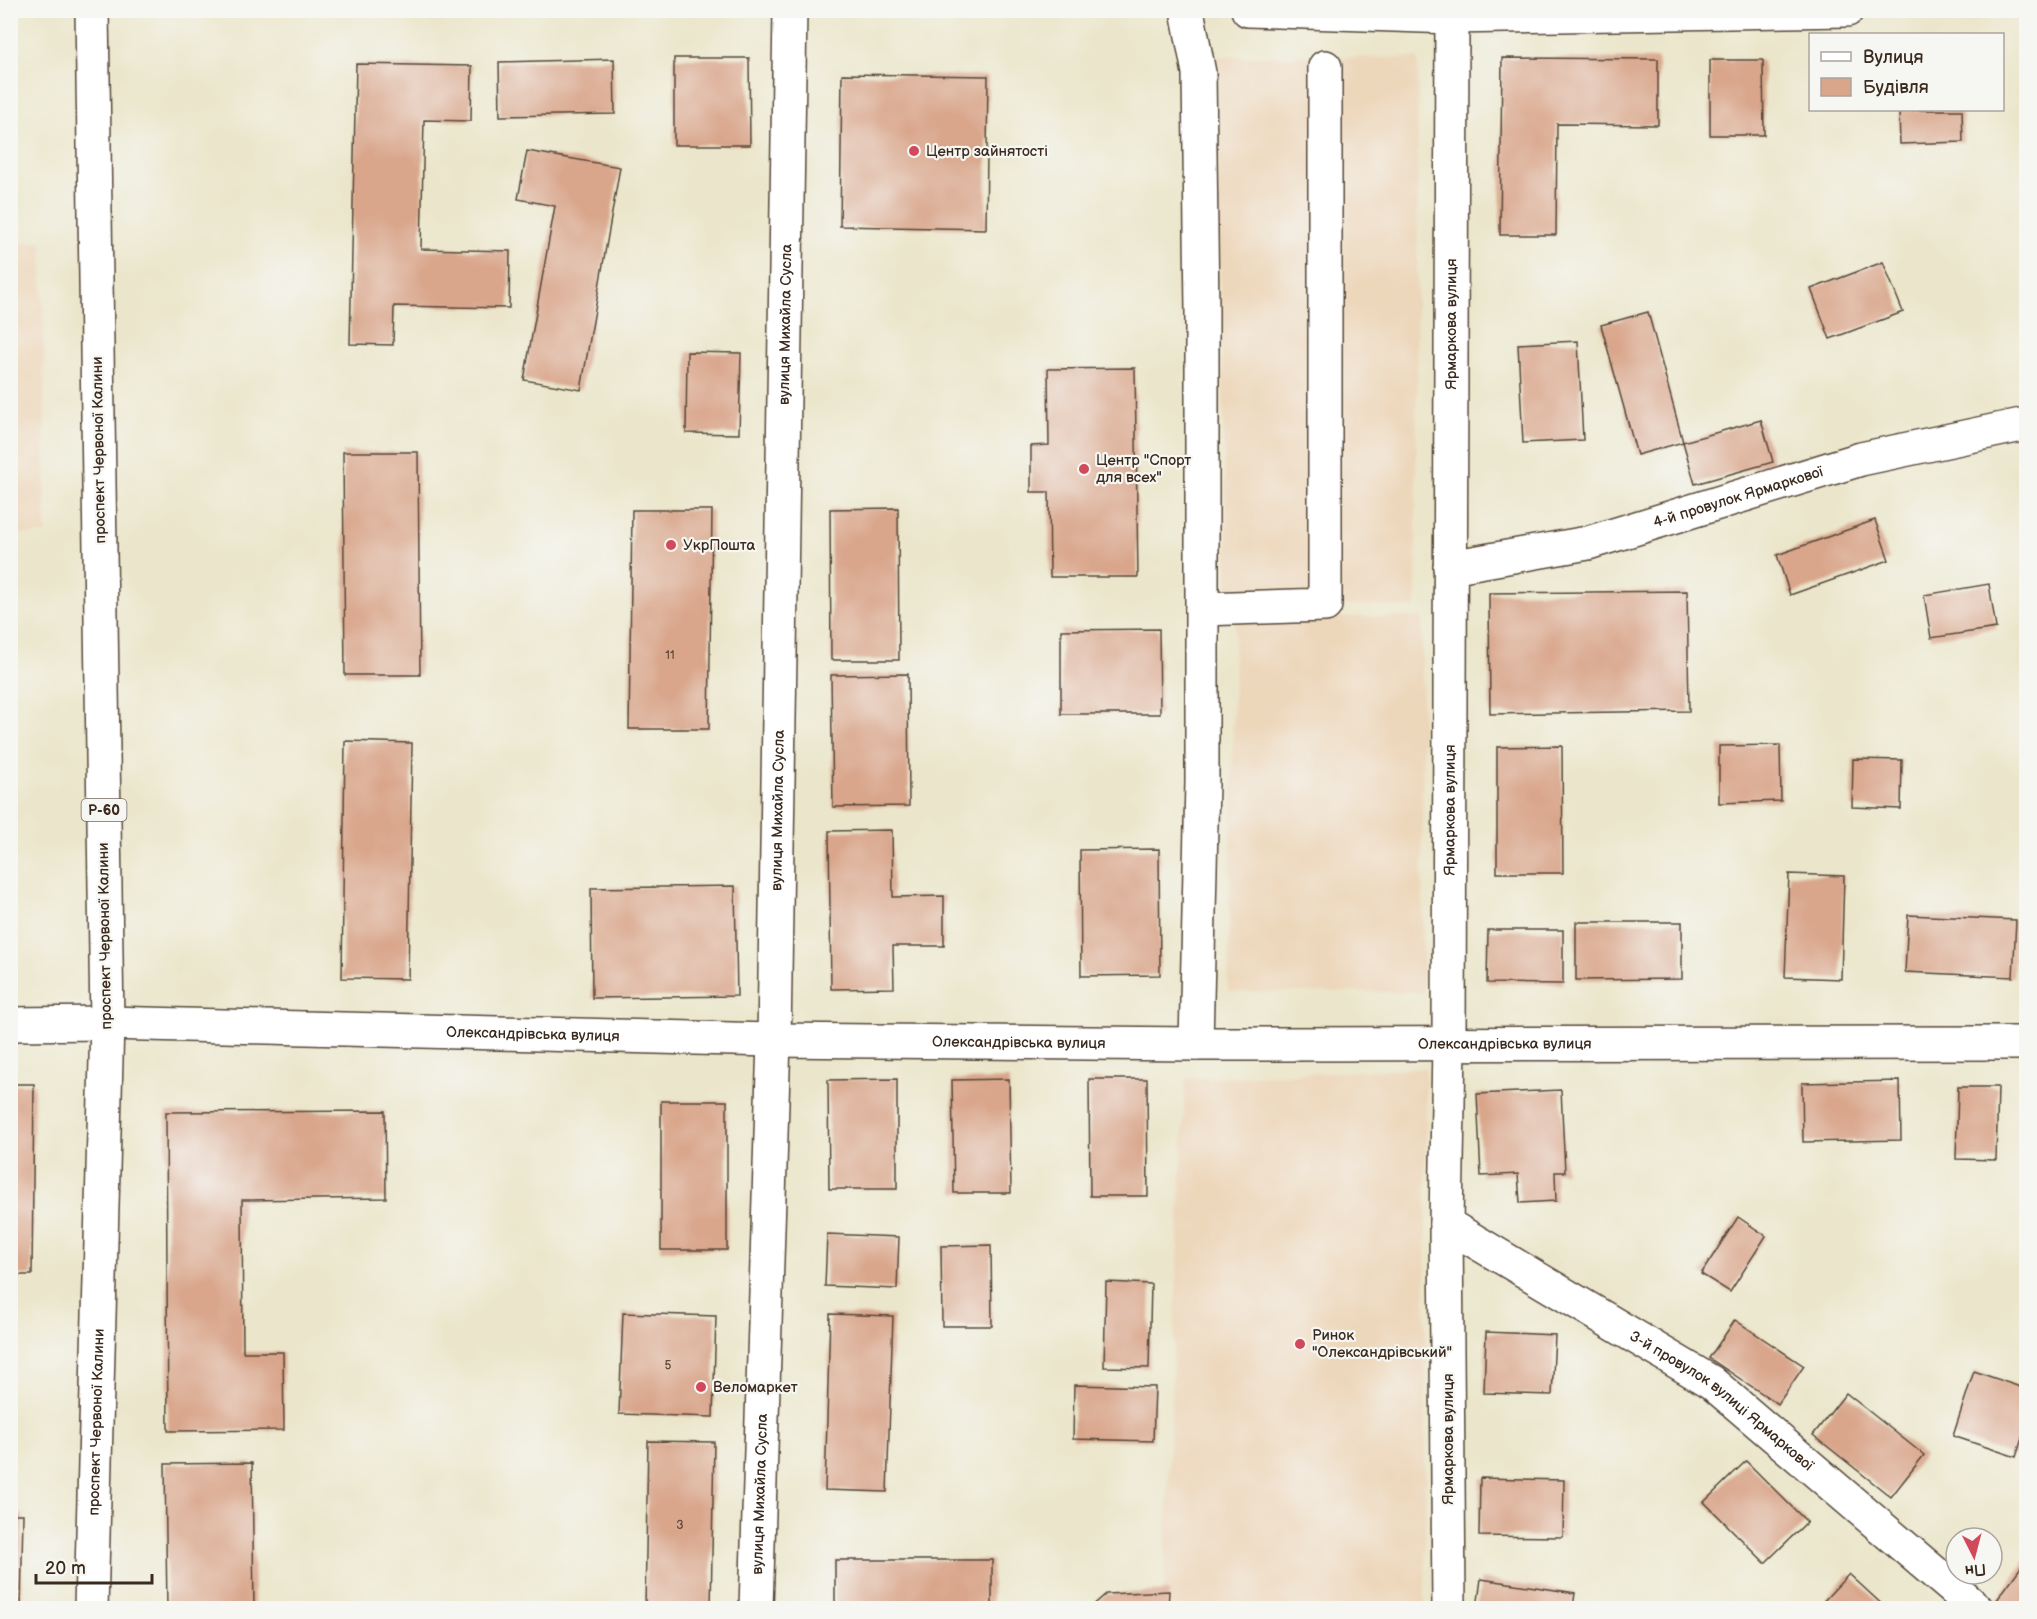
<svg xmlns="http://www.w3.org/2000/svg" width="2037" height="1619" font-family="'Balsamiq Sans',sans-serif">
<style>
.built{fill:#edd7bb}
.building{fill:#d9a68b}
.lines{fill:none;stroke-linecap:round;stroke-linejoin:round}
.minor-casing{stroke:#554638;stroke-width:36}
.major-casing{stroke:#554638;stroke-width:36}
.minor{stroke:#fff;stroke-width:33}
.major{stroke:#fff;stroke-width:33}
.poi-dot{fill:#d1495b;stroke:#f6f6f2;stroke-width:2}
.labels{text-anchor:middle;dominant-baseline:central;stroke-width:4.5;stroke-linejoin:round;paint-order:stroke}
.number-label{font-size:12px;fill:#624939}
.shield{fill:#f6f6f2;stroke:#73675e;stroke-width:1.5}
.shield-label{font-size:14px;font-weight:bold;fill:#3b2a1e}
.poi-label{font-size:15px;fill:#3b2a1e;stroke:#f6f6f2;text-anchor:start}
.street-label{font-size:15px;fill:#3b2a1e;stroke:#f6f6f2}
</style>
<rect width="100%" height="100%" fill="#f6f6f2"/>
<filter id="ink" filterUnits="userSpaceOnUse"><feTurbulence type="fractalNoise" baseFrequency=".0167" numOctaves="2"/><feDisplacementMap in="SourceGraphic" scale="12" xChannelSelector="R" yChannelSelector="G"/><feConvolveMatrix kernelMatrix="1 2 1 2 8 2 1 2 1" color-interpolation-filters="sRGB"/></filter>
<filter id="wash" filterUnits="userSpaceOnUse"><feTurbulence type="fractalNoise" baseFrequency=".008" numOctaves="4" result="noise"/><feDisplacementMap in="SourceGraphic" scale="24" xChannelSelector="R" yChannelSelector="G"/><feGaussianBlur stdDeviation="1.35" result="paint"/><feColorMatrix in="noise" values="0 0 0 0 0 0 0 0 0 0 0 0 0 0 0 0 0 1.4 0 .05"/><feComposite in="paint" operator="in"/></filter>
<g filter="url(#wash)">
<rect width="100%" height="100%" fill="#ebe6cb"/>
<!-- built -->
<g class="built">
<path d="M1215 56 1418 58 1416 607 1228 603Z"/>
<path d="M42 242 46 534H11V243Z"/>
<path d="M1235 617H1422L1423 992H1228Z"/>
<path d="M1426 1068 1425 1608H1163L1185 1079Z"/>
</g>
<g id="blocks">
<!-- building -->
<g class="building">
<path d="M674 58H749L750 145H674Z"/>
<path d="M1502 58 1658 59V125L1557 124 1556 235H1500Z"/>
<path d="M614 59 615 114 500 116 499 62Z"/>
<path d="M1710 60H1763L1764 135H1710Z"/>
<path d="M356 64 472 66 471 121 424 120 421 249 510 251 509 308 394 306 393 345 350 344Z"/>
<path d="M842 74 988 76 986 229 840 226Z"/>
<path d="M1899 110H1962L1963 142 1900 144Z"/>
<path d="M527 151 620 167 581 390 524 380 555 206 518 199Z"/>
<path d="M1883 262 1903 312 1830 339 1811 289Z"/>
<path d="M1648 312 1683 442 1637 455 1601 325Z"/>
<path d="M1578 341 1583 440 1523 443 1518 344Z"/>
<path d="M687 352 741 353 739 434 686 433Z"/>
<path d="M1135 368 1138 577H1050L1049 492H1031V446L1049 445 1048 369Z"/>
<path d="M1761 420 1773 462 1695 484 1683 442Z"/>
<path d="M343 452H418L420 675H345Z"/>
<path d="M898 508 899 660H831L830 509Z"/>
<path d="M632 510H712L709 729H629Z"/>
<path d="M1875 520 1889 560 1790 595 1777 555Z"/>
<path d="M1989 584 1996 628 1931 638 1924 595Z"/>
<path d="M1687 591 1689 711 1490 714 1489 593Z"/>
<path d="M1159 629 1160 714H1061V630Z"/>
<path d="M908 674 909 806 833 807 831 675Z"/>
<path d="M345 741 412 743 408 979 342 978Z"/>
<path d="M1780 745 1781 801 1719 803V746Z"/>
<path d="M1562 746 1563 873H1497V747Z"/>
<path d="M1853 759 1902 760 1901 809 1852 807Z"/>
<path d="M892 830 893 897 944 896V946H893L894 988 831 989 829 831Z"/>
<path d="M1159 849 1160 975 1081 976 1080 850Z"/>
<path d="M1789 874 1844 876 1841 979 1785 977Z"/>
<path d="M735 886 737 996 592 998 591 888Z"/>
<path d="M1908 915 2016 920 2013 977 1905 972Z"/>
<path d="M1576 922H1682V979L1576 980Z"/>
<path d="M1488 930H1563V984L1487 983Z"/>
<path d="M897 1079V1189H829L828 1080Z"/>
<path d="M1009 1079 1011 1193H954L952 1080Z"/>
<path d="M1089 1079H1147L1148 1196H1090Z"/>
<path d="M1900 1081 1901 1140 1803 1142 1802 1083Z"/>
<path d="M10 1084H34L32 1275H10Z"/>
<path d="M1958 1087H1998L1996 1160 1956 1159Z"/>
<path d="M1561 1090 1565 1172H1555L1556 1201 1520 1203 1518 1174 1481 1176 1477 1094Z"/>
<rect x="661" y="1101" width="66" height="149"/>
<path d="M385 1111 386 1198 242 1200 243 1352H283L284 1430 168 1431 166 1112Z"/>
<path d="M1738 1217 1766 1236 1730 1292 1701 1274Z"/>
<path d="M827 1234 899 1237 897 1289 825 1286Z"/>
<path d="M991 1245 992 1326H942L941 1246Z"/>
<path d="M1106 1282 1151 1284 1149 1368 1104 1367Z"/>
<path d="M623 1313 716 1316 713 1417 619 1414Z"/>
<path d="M830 1314 893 1316 887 1492 825 1490Z"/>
<path d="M1735 1320 1804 1366 1778 1404 1709 1358Z"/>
<path d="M1486 1332 1555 1335 1552 1395 1484 1393Z"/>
<path d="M1974 1371 2026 1389V1426L2016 1457 1953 1436Z"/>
<path d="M1074 1385 1155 1387 1153 1441 1073 1439Z"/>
<path d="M1846 1393 1924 1455 1891 1497 1813 1435Z"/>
<path d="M648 1441 714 1442 711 1608H645Z"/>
<path d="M1746 1461 1807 1522 1765 1563 1704 1502Z"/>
<path d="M252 1463 254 1608H167L165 1464Z"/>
<path d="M1480 1478 1564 1480 1563 1537 1479 1536Z"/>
<path d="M10 1514H23L21 1608H10Z"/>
<rect x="835" y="1560" width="157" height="48"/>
<path d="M2026 1560V1608H1991Z"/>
<path d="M1849 1574 1886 1608H1817Z"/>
<path d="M1481 1579 1575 1593 1573 1608H1477Z"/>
<path d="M1169 1591 1168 1608H1090L1106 1594Z"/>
</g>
</g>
</g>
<g filter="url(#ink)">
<use href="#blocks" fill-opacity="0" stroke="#554638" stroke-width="1.5"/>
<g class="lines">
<defs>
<g id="minor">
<path d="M1187 10 1199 73 1202 311V782L1196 1044"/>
<path d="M1248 10 1452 17 1847 10"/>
<path id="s1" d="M1450 567 1588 543 1861 459 2026 424"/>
<path d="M1202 609 1325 605V67"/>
<path d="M10 1024 107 1023"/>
<path id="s2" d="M1446 1224 1711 1382 1976 1608"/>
<path id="s3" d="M756 1608 774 1040 790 10"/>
<path id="s4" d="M1449 1608 1446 1224 1449 1044 1452 10"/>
</g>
<g id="major">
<path id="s5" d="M107 1023 774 1040 1196 1044 2026 1043"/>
<path id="s6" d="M91 1608 107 1023 92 10"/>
</g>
</defs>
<!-- minor casing -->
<use href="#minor" class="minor-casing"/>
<!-- major casing -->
<use href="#major" class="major-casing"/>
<!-- minor -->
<use href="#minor" class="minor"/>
<!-- major -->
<use href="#major" class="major"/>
</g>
</g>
<!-- markers -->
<g class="poi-dot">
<circle cx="914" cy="151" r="6"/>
<circle cx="1084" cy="469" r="6"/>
<circle cx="671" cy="545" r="6"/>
<circle cx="1300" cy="1344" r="6"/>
<circle cx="701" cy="1387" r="6"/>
</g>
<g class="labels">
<!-- number labels -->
<g class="number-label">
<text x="670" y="655">11</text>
<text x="668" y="1365">5</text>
<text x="680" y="1525">3</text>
</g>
<!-- shield labels -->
<rect class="shield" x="81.5" y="799" width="45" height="22" rx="4.5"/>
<g class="shield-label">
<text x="104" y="810">Р-60</text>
</g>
<!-- poi labels -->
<g class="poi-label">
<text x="926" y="151">Центр зайнятості</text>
<text x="1096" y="460">Центр "Спорт<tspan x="1096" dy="17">для всех"</tspan></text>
<text x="683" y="545">УкрПошта</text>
<text x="1312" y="1335">Ринок<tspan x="1312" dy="17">"Олександрівський"</tspan></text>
<text x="713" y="1387">Веломаркет</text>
</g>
<!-- street labels -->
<g class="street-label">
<text stroke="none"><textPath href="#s3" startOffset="1284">вулиця Михайла Сусла</textPath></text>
<text stroke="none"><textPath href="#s4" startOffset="1284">Ярмаркова вулиця</textPath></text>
<text transform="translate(99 450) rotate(-91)">проспект Червоної Калини</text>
<text stroke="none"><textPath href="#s1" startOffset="297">4-й провулок Ярмаркової</textPath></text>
<text stroke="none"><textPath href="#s3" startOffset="798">вулиця Михайла Сусла</textPath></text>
<text stroke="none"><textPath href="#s4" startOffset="798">Ярмаркова вулиця</textPath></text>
<text transform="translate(105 936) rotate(-91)">проспект Червоної Калини</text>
<text stroke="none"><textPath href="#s5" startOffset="426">Олександрівська вулиця</textPath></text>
<text stroke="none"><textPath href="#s5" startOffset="912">Олександрівська вулиця</textPath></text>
<text stroke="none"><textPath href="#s5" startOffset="1398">Олександрівська вулиця</textPath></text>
<text stroke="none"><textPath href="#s2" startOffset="328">3-й провулок вулиці Ярмаркової</textPath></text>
<text stroke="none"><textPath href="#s6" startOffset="186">проспект Червоної Калини</textPath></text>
<text transform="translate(1448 1439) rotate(-90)">Ярмаркова вулиця</text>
<text stroke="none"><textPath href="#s3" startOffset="114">вулиця Михайла Сусла</textPath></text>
</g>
</g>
<!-- margin -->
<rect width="2037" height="1619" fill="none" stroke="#f6f6f2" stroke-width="36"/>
<!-- legend -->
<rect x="1809" y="33" width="195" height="78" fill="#f6f6f2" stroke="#aba49d" stroke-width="1.5"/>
<rect x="1821" y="52" width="30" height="9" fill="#ffffff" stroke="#aba49d" stroke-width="1.5"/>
<text x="1863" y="63" font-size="18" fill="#3b2a1e">Вулиця</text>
<rect x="1821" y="78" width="30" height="18" fill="#d9a68b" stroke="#aba49d" stroke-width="1.5"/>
<text x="1863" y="93" font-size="18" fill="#3b2a1e">Будівля</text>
<!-- north arrow -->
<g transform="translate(1974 1556) rotate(174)"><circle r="28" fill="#f6f6f2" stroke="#aba49d" stroke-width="1.5"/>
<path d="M0-4.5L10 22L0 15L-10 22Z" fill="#d1495b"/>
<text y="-9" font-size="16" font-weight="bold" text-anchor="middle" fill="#3b2a1e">Пн</text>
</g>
<!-- scale -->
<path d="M36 1574v9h116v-9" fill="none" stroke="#3b2a1e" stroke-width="3"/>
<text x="45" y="1574" font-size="18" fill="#3b2a1e" stroke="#f6f6f2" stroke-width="4.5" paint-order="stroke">20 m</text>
</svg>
